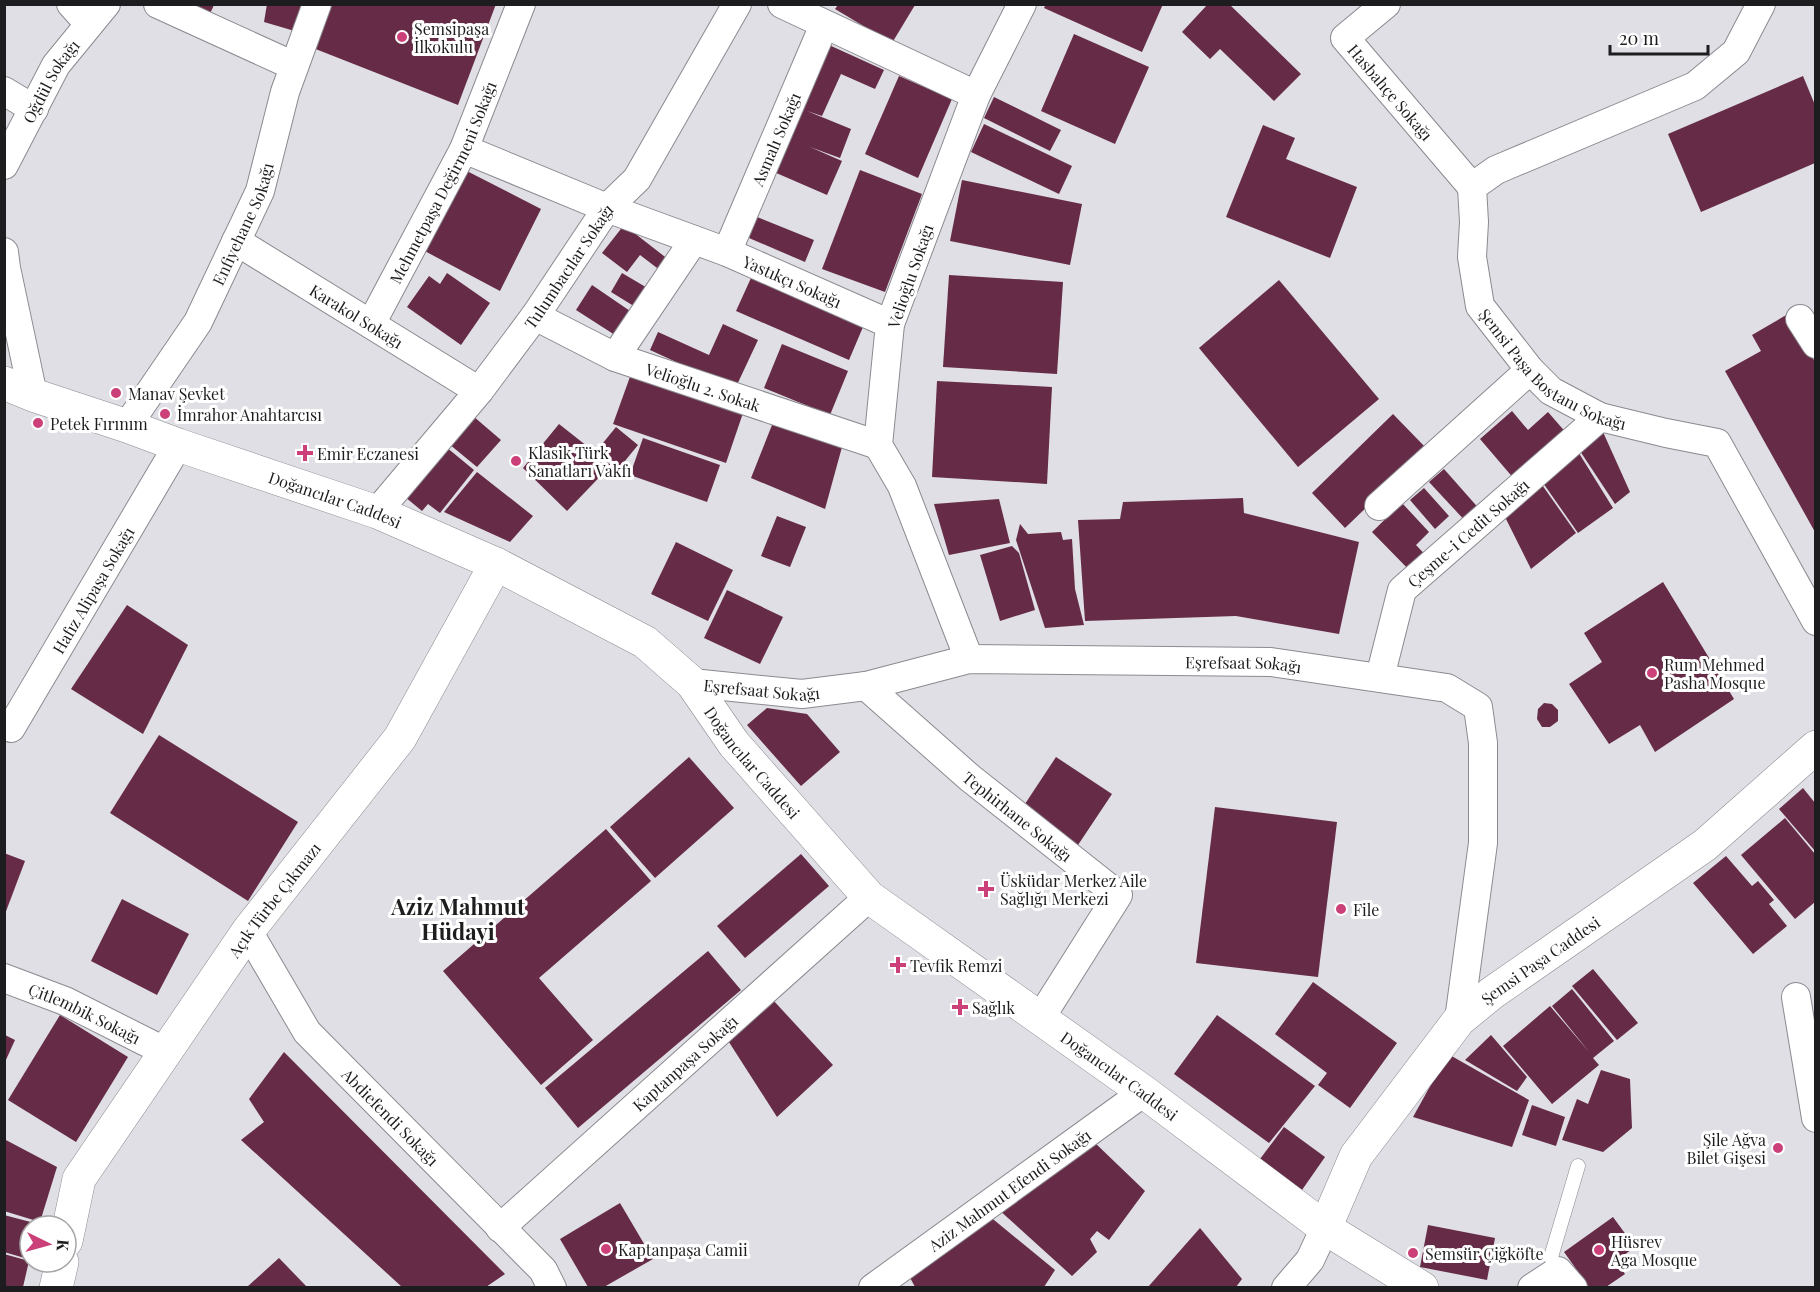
<svg xmlns="http://www.w3.org/2000/svg" width="1820" height="1292" font-family="'Playfair Display',serif">
<style>
.building{fill:#662b46}
.lines{fill:none;stroke-linecap:round;stroke-linejoin:round}
.lane-casing{stroke:#8b8a90;stroke-width:15}
.street-casing{stroke:#8b8a90;stroke-width:30}
.secondary-casing{stroke:#8b8a90;stroke-width:34}
.lane{stroke:#fff;stroke-width:14}
.street{stroke:#fff;stroke-width:28}
.secondary{stroke:#fff;stroke-width:33}
.poi-dot{fill:#cb4078;stroke:#fff;stroke-width:2}
.labels{text-anchor:middle;dominant-baseline:central;stroke-width:6;stroke-linejoin:round;paint-order:stroke}
.poi-label{font-size:16px;fill:#1d1d1f;stroke:#fff;text-anchor:start}
.street-label{font-size:16px;fill:#1d1d1f;stroke:#fff}
.district-label{font-size:22px;font-weight:bold;fill:#1d1d1f;stroke:#fff}
</style>
<rect width="100%" height="100%" fill="#dfdfe5"/>
<!-- building -->
<g class="building">
<path d="M267 4H303L298 32 264 22Z"/>
<path d="M329 4H496L458 105 313 48Z"/>
<path d="M1046 4H1163L1142 52 1044 8Z"/>
<path d="M1208 4H1229L1301 74 1274 101 1220 49 1210 59 1182 32Z"/>
<path d="M169 5H214L207 20Z"/>
<path d="M838 5H915L892 43 835 9Z"/>
<path d="M1074 34 1149 67 1115 144 1041 111Z"/>
<path d="M829 45 884 70 875 89 841 74 822 116 807 111 851 129 840 158 810 147 842 161 827 195 774 172Z"/>
<path d="M899 76 952 99 918 178 865 154Z"/>
<path d="M1803 76 1815 105V163L1701 212 1668 134Z"/>
<path d="M994 97 1061 130 1050 151 984 118Z"/>
<path d="M984 124 1072 166 1059 194 971 152Z"/>
<path d="M1263 125 1295 138 1286 159 1357 187 1330 258 1226 217Z"/>
<path d="M459 167 541 209 500 291 419 248Z"/>
<path d="M860 170 922 194 885 292 822 269Z"/>
<path d="M962 180 1082 204 1070 265 950 241Z"/>
<path d="M757 217 814 240 805 262 749 238Z"/>
<path d="M624 225 669 260 661 271 640 255 627 272 602 253Z"/>
<path d="M447 273 490 303 461 345 407 307 429 276 440 284Z"/>
<path d="M622 273 649 289 637 308 611 292Z"/>
<path d="M949 275 1063 282 1057 374 943 367Z"/>
<path d="M751 278 863 327 849 360 736 311Z"/>
<path d="M1279 280 1379 399 1298 467 1199 348Z"/>
<path d="M592 285 633 313 618 337 576 310Z"/>
<path d="M1788 314 1815 362V532L1725 371 1761 351 1752 335Z"/>
<path d="M723 324 758 340 735 389 650 350 658 332 709 355Z"/>
<path d="M782 344 848 371 830 415 764 388Z"/>
<path d="M631 374 743 413 726 463 613 424Z"/>
<path d="M937 381 1052 387 1047 484 932 477Z"/>
<path d="M466 410 501 440 477 467 443 439Z"/>
<path d="M1512 411 1528 430 1548 412 1568 435 1515 480 1480 439Z"/>
<path d="M1393 414 1427 449 1345 528 1312 493Z"/>
<path d="M774 420 842 447 825 509 751 478Z"/>
<path d="M559 424 611 465 567 511 523 468Z"/>
<path d="M616 427 638 445 620 467 598 449Z"/>
<path d="M1603 432 1630 492 1615 504 1578 448Z"/>
<path d="M643 438 720 465 707 502 630 475Z"/>
<path d="M440 442 474 470 440 513 428 504 422 511 399 492Z"/>
<path d="M1577 450 1613 508 1578 533 1541 480Z"/>
<path d="M1444 469 1482 512 1469 525 1429 482Z"/>
<path d="M477 472 533 516 510 542 444 512Z"/>
<path d="M1540 482 1576 533 1531 569 1502 511Z"/>
<path d="M1424 488 1449 516 1435 529 1410 500Z"/>
<path d="M1243 498 1244 513 1359 542 1339 634 1236 616 1085 621 1078 520 1120 519 1123 502Z"/>
<path d="M999 499 1010 543 949 555 934 504Z"/>
<path d="M1402 503 1429 532 1416 545 1431 561 1415 576 1372 532Z"/>
<path d="M777 516 806 527 790 567 761 556Z"/>
<path d="M1020 524 1028 534 1061 532 1063 540 1072 539 1075 589 1084 625 1045 628 1016 540Z"/>
<path d="M676 542 733 570 708 621 651 594Z"/>
<path d="M1012 546 1019 553 1035 610 1000 621 980 555Z"/>
<path d="M1663 582 1734 699 1655 752 1640 725 1609 744 1569 684 1602 662 1584 633Z"/>
<path d="M727 590 783 617 760 664 704 638Z"/>
<path d="M127 605 188 645 143 734 71 689Z"/>
<path d="M1544 703 1552 704 1558 710V721L1550 727H1542L1537 719 1538 709Z"/>
<path d="M767 708 807 714 840 752 801 786 747 725Z"/>
<path d="M159 735 298 822 248 901 110 813Z"/>
<path d="M689 757 734 808 655 878 610 827Z"/>
<path d="M1056 757 1112 794 1076 848 1021 810Z"/>
<path d="M1803 788 1815 803V851L1779 809Z"/>
<path d="M1215 807 1337 822 1318 977 1196 963Z"/>
<path d="M1785 818 1815 854V902L1795 919 1741 855Z"/>
<path d="M606 829 651 881 539 978 593 1040 541 1085 443 971Z"/>
<path d="M4 853 25 861 5 914H4Z"/>
<path d="M801 854 829 886 745 958 717 926Z"/>
<path d="M1726 856 1752 886 1758 881 1774 900 1769 904 1787 926 1753 954 1693 883Z"/>
<path d="M122 899 189 934 157 995 91 961Z"/>
<path d="M708 951 741 990 578 1128 545 1088Z"/>
<path d="M1593 969 1638 1023 1617 1040 1572 986Z"/>
<path d="M1313 982 1397 1043 1350 1108 1318 1085 1327 1073 1275 1034Z"/>
<path d="M1572 989 1614 1041 1593 1058 1599 1065 1552 1104 1503 1046 1550 1006 1590 1053 1552 1006Z"/>
<path d="M773 1000 833 1065 777 1117 727 1039Z"/>
<path d="M60 1015 128 1057 76 1142 8 1100Z"/>
<path d="M1217 1015 1315 1086 1269 1143 1174 1074Z"/>
<path d="M5 1035 15 1040 5 1062Z"/>
<path d="M1491 1035 1527 1077 1517 1091 1465 1060Z"/>
<path d="M284 1052 505 1274 486 1287H402L241 1140 264 1122 249 1099Z"/>
<path d="M1448 1054 1529 1100 1512 1147 1413 1117Z"/>
<path d="M1601 1070 1630 1079 1632 1128 1603 1152 1562 1140 1577 1099 1588 1104Z"/>
<path d="M1532 1105 1565 1117 1556 1146 1522 1135Z"/>
<path d="M1284 1127 1325 1157 1302 1190 1260 1159Z"/>
<path d="M4 1139 57 1167 40 1222 4 1211Z"/>
<path d="M1092 1140 1145 1191 1109 1240 1097 1231 1090 1239 1097 1252 1072 1276 998 1209Z"/>
<path d="M620 1203 653 1259 604 1287H588L560 1239Z"/>
<path d="M4 1215 42 1225 30 1226V1254L28 1259 4 1252Z"/>
<path d="M988 1215 1055 1270 1044 1287H915L906 1270Z"/>
<path d="M1613 1217 1635 1247 1616 1261 1625 1274 1606 1287H1589L1564 1252Z"/>
<path d="M1428 1225 1495 1238 1487 1280 1420 1267Z"/>
<path d="M1200 1228 1242 1279 1236 1287H1148Z"/>
<path d="M4 1254 29 1261 23 1287H4Z"/>
<path d="M279 1258 307 1287H247Z"/>
</g>
<g class="lines">
<defs>
<path id="lane" d="M1558 1271 1551 1257 1578 1166"/>
<g id="street">
<path d="M71 4 89 24"/>
<path d="M158 4 294 66"/>
<path d="M782 4 976 95 890 324 878 445 902 486 969 659"/>
<path id="s1" d="M1386 4 1345 38 1472 187"/>
<path d="M4 91 34 109"/>
<path d="M976 95 1022 4"/>
<path id="s2" d="M464 149 607 208 727 252 890 324"/>
<path id="s3" d="M4 165 56 65 106 4"/>
<path id="s4" d="M1472 187 1474 222 1472 257 1480 306 1530 370 1551 391 1600 417 1666 433 1717 443 1816 621"/>
<path d="M1472 187 1496 170 1695 86 1736 52 1761 4"/>
<path id="s5" d="M236 241 479 391"/>
<path d="M4 252 6 268 33 395"/>
<path id="s6" d="M727 252 824 25"/>
<path id="s7" d="M535 316 615 357 878 445"/>
<path d="M1800 319 1816 344"/>
<path id="s8" d="M371 324 464 149 521 4"/>
<path d="M615 357 694 240"/>
<path id="s9" d="M127 426 198 322 260 191 285 92 317 4"/>
<path d="M1379 506 1530 370"/>
<path id="s10" d="M377 512 479 391 535 316 607 208 637 179 737 4"/>
<path id="s11" d="M1380 677 1402 590 1600 417"/>
<path id="s12" d="M692 683 802 694 866 686 969 659 1271 662 1447 688 1478 707 1483 743V843L1459 1020"/>
<path id="s13" d="M866 686 970 778 1118 895 1041 1017"/>
<path id="s14" d="M4 725 11 728 178 445"/>
<path id="s15" d="M248 931 307 1032 543 1270 552 1288"/>
<path id="s16" d="M4 978 65 1001 166 1052"/>
<path d="M1796 997 1816 1118"/>
<path id="s17" d="M500 1228 869 897"/>
<path id="s18" d="M873 1288 1144 1092"/>
<path d="M1286 1288 1310 1260 1325 1228"/>
<path d="M1532 1288 1558 1271 1573 1288"/>
</g>
<g id="secondary">
<path id="s19" d="M4 383 33 395 127 426 178 445 377 512 496 564 645 642 692 683 734 744 869 897 1144 1092 1325 1228 1422 1288"/>
<path id="s20" d="M1325 1228 1356 1156 1459 1020 1492 993 1705 845 1816 747"/>
<path id="s21" d="M66 1241 79 1179 248 931 400 738 496 564"/>
<path d="M56 1288 62 1262"/>
</g>
</defs>
<!-- lane casing -->
<use href="#lane" class="lane-casing"/>
<!-- street casing -->
<use href="#street" class="street-casing"/>
<!-- secondary casing -->
<use href="#secondary" class="secondary-casing"/>
<!-- lane -->
<use href="#lane" class="lane"/>
<!-- street -->
<use href="#street" class="street"/>
<!-- secondary -->
<use href="#secondary" class="secondary"/>
</g>
<!-- markers -->
<g class="poi-dot">
<circle cx="402" cy="37" r="6"/>
<circle cx="116" cy="393" r="6"/>
<circle cx="165" cy="414" r="6"/>
<circle cx="38" cy="423" r="6"/>
<path d="M302 444h6v6h6v6h-6v6h-6v-6h-6v-6h6z"/>
<circle cx="516" cy="461" r="6"/>
<circle cx="1652" cy="673" r="6"/>
<path d="M983 880h6v6h6v6h-6v6h-6v-6h-6v-6h6z"/>
<circle cx="1341" cy="909" r="6"/>
<path d="M895 956h6v6h6v6h-6v6h-6v-6h-6v-6h6z"/>
<path d="M957 998h6v6h6v6h-6v6h-6v-6h-6v-6h6z"/>
<circle cx="1778" cy="1148" r="6"/>
<circle cx="606" cy="1249" r="6"/>
<circle cx="1599" cy="1250" r="6"/>
<circle cx="1413" cy="1253" r="6"/>
</g>
<g class="labels">
<!-- poi labels -->
<g class="poi-label">
<text x="414" y="28">Semsipaşa<tspan x="414" dy="18">İlkokulu</tspan></text>
<text x="128" y="393">Manav Şevket</text>
<text x="177" y="414">İmrahor Anahtarcısı</text>
<text x="50" y="423">Petek Fırınım</text>
<text x="528" y="452">Klasik Türk<tspan x="528" dy="18">Sanatları Vakfı</tspan></text>
<text x="317" y="453">Emir Eczanesi</text>
<text x="1664" y="664">Rum Mehmed<tspan x="1664" dy="18">Pasha Mosque</tspan></text>
<text x="1000" y="880">Üsküdar Merkez Aile<tspan x="1000" dy="18">Sağlığı Merkezi</tspan></text>
<text x="1353" y="909">File</text>
<text x="910" y="965">Tevfik Remzi</text>
<text x="972" y="1007">Sağlık</text>
<text x="1766" y="1139" text-anchor="end">Şile Ağva<tspan x="1766" dy="18">Bilet Gişesi</tspan></text>
<text x="1611" y="1241">Hüsrev<tspan x="1611" dy="18">Aga Mosque</tspan></text>
<text x="618" y="1249">Kaptanpaşa Camii</text>
<text x="1425" y="1253">Semsür Çiğköfte</text>
</g>
<!-- street labels -->
<g class="street-label">
<text stroke="none"><textPath href="#s3" startOffset="96">Oğdül Sokağı</textPath></text>
<text stroke="none"><textPath href="#s1" startOffset="124">Hasbahçe Sokağı</textPath></text>
<text stroke="none"><textPath href="#s6" startOffset="123">Asmalı Sokağı</textPath></text>
<text stroke="none"><textPath href="#s8" startOffset="159">Mehmetpaşa Değirmeni Sokağı</textPath></text>
<text stroke="none"><textPath href="#s9" startOffset="234">Enfiyehane Sokağı</textPath></text>
<text stroke="none"><textPath href="#s10" startOffset="312">Tulumbacılar Sokağı</textPath></text>
<text transform="translate(910 276) rotate(-71)">Velioğlu Sokağı</text>
<text stroke="none"><textPath href="#s2" startOffset="354">Yastıkçı Sokağı</textPath></text>
<text stroke="none"><textPath href="#s5" startOffset="142">Karakol Sokağı</textPath></text>
<text stroke="none"><textPath href="#s4" startOffset="219">Şemsi Paşa Bostanı Sokağı</textPath></text>
<text stroke="none"><textPath href="#s7" startOffset="183">Velioğlu 2. Sokak</textPath></text>
<text stroke="none"><textPath href="#s19" startOffset="351">Doğancılar Caddesi</textPath></text>
<text stroke="none"><textPath href="#s11" startOffset="177">Çeşme-i Cedit Sokağı</textPath></text>
<text stroke="none"><textPath href="#s14" startOffset="168">Hafız Alipaşa Sokağı</textPath></text>
<text stroke="none"><textPath href="#s12" startOffset="556">Eşrefsaat Sokağı</textPath></text>
<text stroke="none"><textPath href="#s12" startOffset="70">Eşrefsaat Sokağı</textPath></text>
<text stroke="none"><textPath href="#s19" startOffset="855">Doğancılar Caddesi</textPath></text>
<text stroke="none"><textPath href="#s13" startOffset="200">Tephirhane Sokağı</textPath></text>
<text stroke="none"><textPath href="#s21" startOffset="404">Açık Türbe Çıkmazı</textPath></text>
<text stroke="none"><textPath href="#s20" startOffset="350">Şemsi Paşa Caddesi</textPath></text>
<text stroke="none"><textPath href="#s16" startOffset="88">Çitlembik Sokağı</textPath></text>
<text stroke="none"><textPath href="#s17" startOffset="248">Kaptanpaşa Sokağı</textPath></text>
<text stroke="none"><textPath href="#s19" startOffset="1341">Doğancılar Caddesi</textPath></text>
<text stroke="none"><textPath href="#s15" startOffset="236">Abdiefendi Sokağı</textPath></text>
<text stroke="none"><textPath href="#s18" startOffset="168">Aziz Mahmut Efendi Sokağı</textPath></text>
</g>
<!-- district labels -->
<g class="district-label">
<text x="458" y="906">Aziz Mahmut<tspan x="458" dy="25">Hüdayi</tspan></text>
</g>
</g>
<!-- border -->
<rect width="1820" height="1292" fill="none" stroke="#1d1d1f" stroke-width="12"/>
<!-- north arrow -->
<g transform="translate(48 1244) rotate(95)"><circle r="28" fill="#ffffff" stroke="#a5a5a5" stroke-width="1.5"/>
<path d="M0-4.5L10 22L0 15L-10 22Z" fill="#cb4078"/>
<text y="-9" font-size="16" font-weight="bold" text-anchor="middle" fill="#1d1d1f">K</text>
</g>
<!-- scale -->
<path d="M1610 45v9h98v-9" fill="none" stroke="#1d1d1f" stroke-width="3"/>
<text x="1619" y="45" font-size="18" fill="#1d1d1f" stroke="#ffffff" stroke-width="4.5" paint-order="stroke">20 m</text>
</svg>
